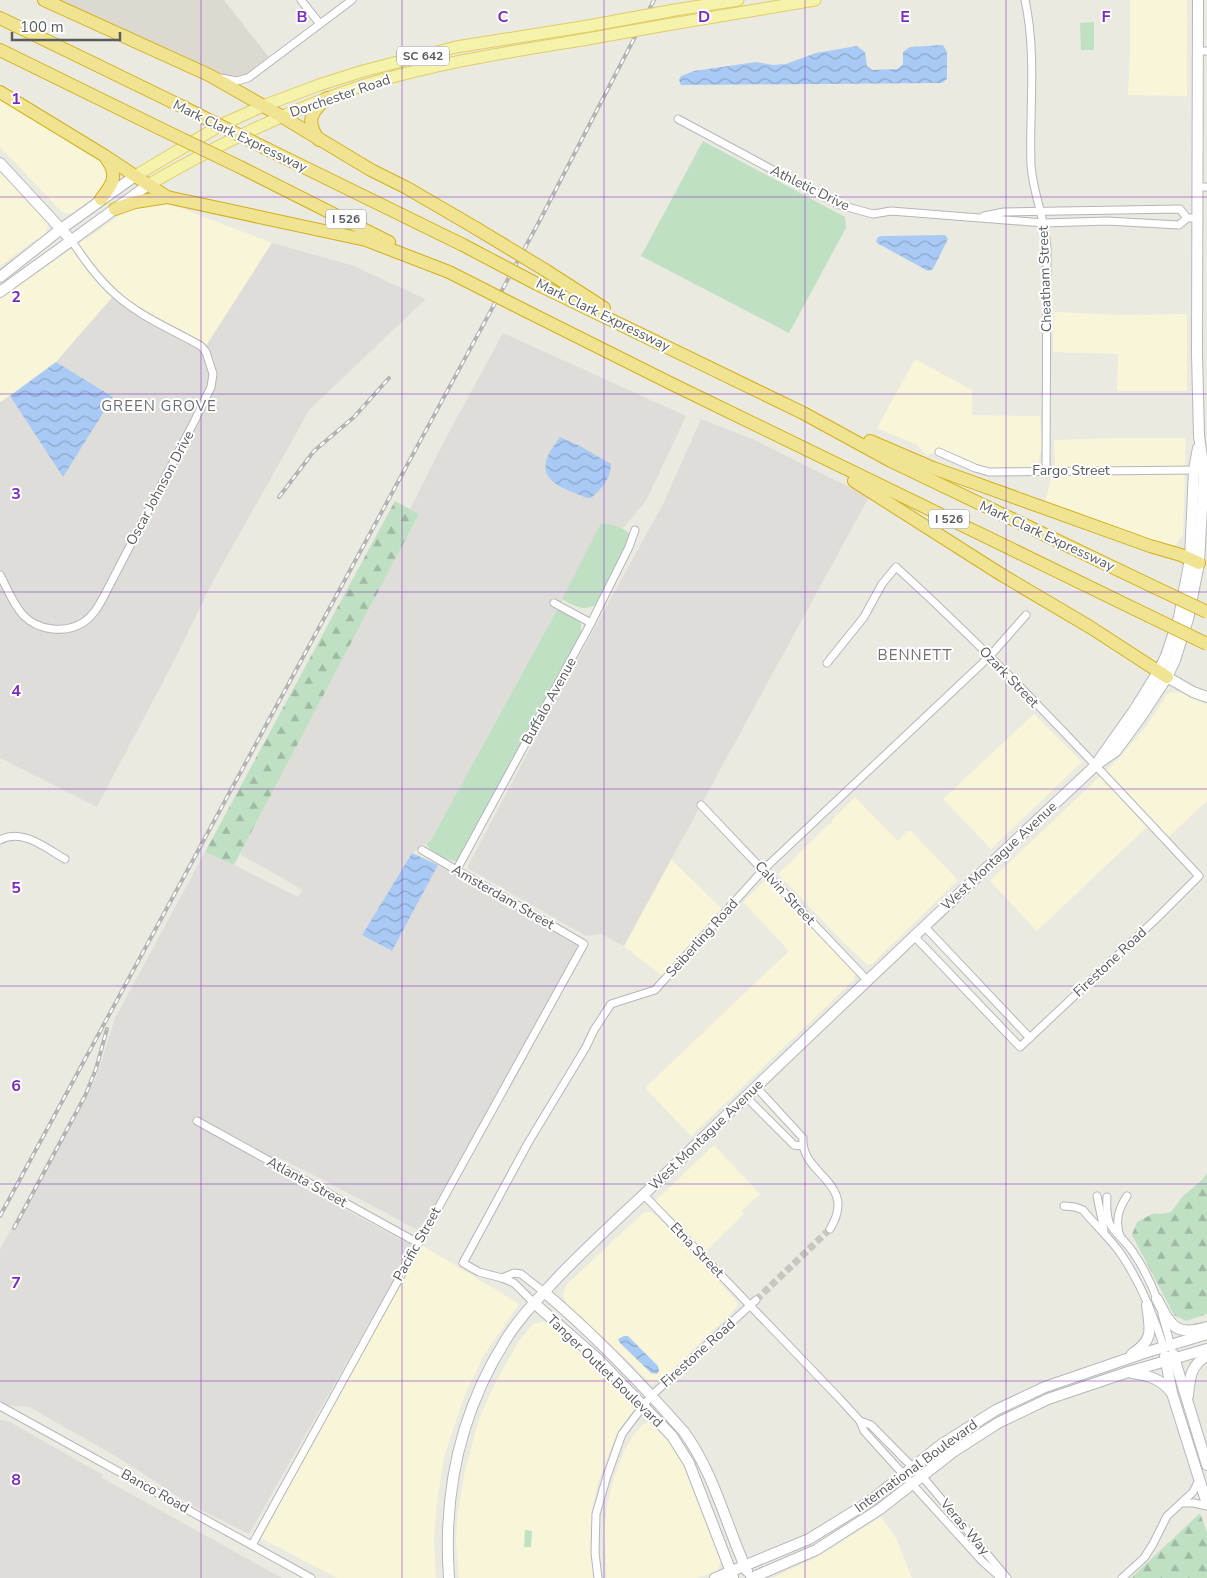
<svg xmlns="http://www.w3.org/2000/svg" width="1207" height="1578" font-family="'Nunito Sans',sans-serif">
<style>
.commercial{fill:#f9f5d8}
.industrial{fill:#dfddd9}
.education{fill:#dbd9d0}
.green{fill:#c0e0c4}
.forest{fill:url(#forest-firs)}
.water{fill:url(#water-waves)}
.lines{fill:none;stroke-linecap:round;stroke-linejoin:round}
.street-tunnel{stroke:#c7c6c1;stroke-width:7;stroke-dasharray:7 3.5;stroke-linecap:butt}
.street-casing{stroke:#b4b6ba;stroke-width:9}
.secondary-casing{stroke:#b5b7bc;stroke-width:12}
.primary-casing{stroke:#e0cd65;stroke-width:13}
.highway-casing{stroke:#d3af19;stroke-width:14}
.street{stroke:#fff;stroke-width:7}
.secondary{stroke:#fff;stroke-width:10}
.primary{stroke:#f5f2ac;stroke-width:11}
.highway{stroke:#f0e493;stroke-width:12}
.rail-casing{stroke:#b2b3b3;stroke-width:4}
.rail{stroke:#fff;stroke-width:2;stroke-dasharray:5.5;stroke-linecap:butt}
.primary-bridge-casing{stroke:#e0cd65;stroke-width:13;stroke-linecap:butt}
.highway-bridge-casing{stroke:#d3af19;stroke-width:14;stroke-linecap:butt}
.primary-bridge{stroke:#f5f2ac;stroke-width:11}
.highway-bridge{stroke:#f0e493;stroke-width:12}
.grid{fill:none;stroke:#7b2cbf;stroke-width:1;stroke-opacity:0.55}
.labels{text-anchor:middle;dominant-baseline:central;stroke-width:4;stroke-linejoin:round;paint-order:stroke}
.shield{fill:#fff;stroke:#8c8d90;stroke-width:1}
.shield-label{font-size:12px;font-weight:bold;fill:#5a5c60}
.street-label{font-size:14px;fill:#5a5c60;stroke:#fff}
.neighbourhood-label{font-size:15px;letter-spacing:1px;fill:#6b6e72;stroke:#fff}
.grid-label{font-size:16px;text-anchor:middle;font-weight:bold;fill:#7b2cbf;stroke:#fff;stroke-width:4;stroke-linejoin:round;paint-order:stroke}
</style>
<defs>
<pattern id="forest-firs" width="22" height="20" patternUnits="userSpaceOnUse" patternTransform="scale(1.25)"><rect width="22" height="20" fill="#c0e0c4"/><path d="M5 1l3.5 6h-7zM16 11l3.5 6h-7z" fill="#9fb9a3"/></pattern>
<pattern id="water-waves" width="16" height="10" patternUnits="userSpaceOnUse" patternTransform="scale(1.25)"><rect width="16" height="10" fill="#a8caf4"/><path d="M0 5q4-4 8 0t8 0" fill="none" stroke="#8ca7c9"/></pattern>
</defs>
<rect width="100%" height="100%" fill="#ebeae1"/>
<!-- commercial -->
<g class="commercial">
<path d="M1130 0H1187V96L1128 95 1130 54Z"/>
<path d="M0 96 99 161 106 168 109 174 102 192 73 213 65 214 61 211 0 147Z"/>
<path d="M0 172 45 219 48 226 46 232 43 236 34 241 0 266Z"/>
<path d="M150 201 178 207 272 243 204 349 86 329 56 362 0 402V299L123 213Z"/>
<path d="M1054 312 1119 315 1187 314V391H1117L1118 354 1053 352Z"/>
<path d="M915 359 972 390V415L1040 416 1042 445 1038 466 989 472 939 452 926 455 917 445 877 428Z"/>
<path d="M1115 438H1186L1183 535 1175 545 1166 546 1045 503 1055 461 1054 440Z"/>
<path d="M1181 692 1207 704V801L1165 840 1150 824 1037 931 990 881 1115 762 1145 728 1168 693Z"/>
<path d="M1034 714 1082 762 991 849 943 799Z"/>
<path d="M855 797 898 841 907 831H911L958 880 872 964 868 965 844 943 778 874 829 824H832V820Z"/>
<path d="M670 858 725 912 666 979 624 946Z"/>
<path d="M766 879 855 973 854 980 691 1136 645 1088 789 951 743 902Z"/>
<path d="M714 1145 760 1194 742 1211 744 1214 707 1250 703 1246H693L652 1204Z"/>
<path d="M644 1212H652L702 1261 737 1302 738 1306 672 1371 658 1382 651 1384 620 1353 568 1306 563 1296 566 1285Z"/>
<path d="M418 1243 519 1304 483 1357 464 1397 456 1421 444 1458 437 1502 434 1540 436 1578H337L257 1536Z"/>
<path d="M546 1321 595 1363 634 1403 635 1408 617 1433 598 1483 592 1511 591 1548 594 1578H459L456 1539 458 1511 465 1471 479 1419 492 1389 519 1341 533 1324Z"/>
<path d="M651 1421 668 1440 684 1465 721 1559 718 1571 696 1578H607L604 1532 607 1507 613 1481 624 1451 633 1436 642 1425Z"/>
<path d="M881 1517 896 1538 912 1578H773L819 1556Z"/>
</g>
<!-- industrial -->
<g class="industrial">
<path d="M272 243 351 265 426 299 310 409 214 579 175 659 97 807 0 758V402L10 396 62 476 113 397 56 362 115 294 204 349Z"/>
<path d="M503 333 686 416 646 501 623 528 601 523 558 608 431 840 412 853 362 935 392 951 438 865 584 944 509 1078 419 1231 358 1198 278 1157 271 1170 413 1246 249 1534 191 1505 119 1458 29 1407 0 1405V1249L96 1078 115 1018 205 852 234 865 298 897 303 890 240 854 419 514 410 509 440 449Z"/>
<path d="M701 419 755 440 869 497 624 946 601 934 586 936 467 868 566 680 663 504Z"/>
<path d="M0 1420 10 1422 24 1430 103 1475 102 1478 282 1578H0Z"/>
</g>
<!-- education -->
<path class="education" d="M58 0H224L272 61 237 81Z"/>
<!-- green -->
<g class="green">
<path d="M1094 22V50H1081L1080 23Z"/>
<path d="M703 141 845 217 846 228 789 333 641 256Z"/>
<path d="M601 523C612 525 624 526 631 536L595 605C584 612 572 605 562 599Z"/>
<path d="M558 608 577 619 581 624V635L459 858 456 861C447 861 431 852 426 844L431 840Z"/>
<path d="M525 1530 532 1531 531 1547H524Z"/>
</g>
<!-- forest -->
<g class="forest">
<path d="M395 501 419 514 234 865 205 852Z"/>
<path d="M1207 1173V1314L1186 1321 1174 1315 1132 1235 1137 1222 1154 1213 1160 1214 1171 1212 1183 1196 1203 1179Z"/>
<path d="M1200 1513 1207 1533V1578H1131Z"/>
</g>
<!-- water -->
<g class="water">
<path d="M943 45 947 52V79L942 83 681 85 679 80 681 76 694 71 756 62 773 65 786 64 816 53 857 46 865 52 867 66 872 70 898 69 903 64V52L910 47Z"/>
<path d="M945 235 948 239 933 269 928 271 877 243 876 241 878 237 882 236Z"/>
<path d="M56 362 113 397 63 477 10 396Z"/>
<path d="M560 437 580 446 611 464C611 478 601 490 591 498H587C571 491 541 484 546 462 547 454 555 445 560 437Z"/>
<path d="M412 853 438 865 392 951 362 935Z"/>
<path d="M624 1336H628L658 1366 659 1371 657 1374 651 1373 620 1343 618 1339Z"/>
</g>
<g class="lines">
<!-- street-tunnel -->
<path class="street-tunnel" d="M756 1300 830 1229"/>
<defs>
<g id="street">
<path d="M301 0 320 24"/>
<path d="M1025 0C1037 54 1029 111 1031 165 1033 194 1045 218 1047 248L1046 470"/>
<path d="M1198 51H1207"/>
<path d="M221 78 237 81 248 78 352 0"/>
<path d="M678 119 812 191 840 205 873 214 891 211 1044 223 1107 221 1179 225 1187 218H1198"/>
<path d="M1198 187H1207"/>
<path d="M984 216 1004 212 1180 209 1187 218"/>
<path d="M939 452 975 468 989 472 1197 470"/>
<path d="M0 575C7 588 13 604 23 615 38 631 66 634 84 622 93 616 98 607 103 598L194 422 211 387 213 374 206 352 201 346C173 330 139 316 115 294 97 278 84 259 71 240"/>
<path d="M554 603 591 623"/>
<path d="M827 663 864 617 882 584 896 567C1003 664 1101 771 1199 876L1155 920 1020 1047 914 936"/>
<path d="M701 805 868 981"/>
<path d="M0 840C22 828 46 848 65 859"/>
<path d="M457 869 591 623 629 547 635 530"/>
<path d="M924 926 1030 1038"/>
<path d="M756 1087 803 1138C800 1175 859 1182 830 1229"/>
<path d="M746 1097 794 1145 802 1146"/>
<path d="M197 1121 418 1243"/>
<path d="M644 1195 838 1397 860 1421 864 1431 982 1561 1001 1578"/>
<path d="M1097 1196 1104 1230"/>
<path d="M1107 1197C1105 1232 1115 1227 1133 1252 1143 1267 1152 1284 1158 1302"/>
<path d="M1064 1206 1075 1207 1083 1210C1095 1225 1110 1238 1121 1254 1140 1282 1154 1316 1164 1348"/>
<path d="M1120 1236C1115 1221 1118 1209 1127 1196"/>
<path d="M502 1278 514 1273 521 1274 544 1292"/>
<path d="M534 1303 514 1283 502 1278 479 1272 463 1263 528 1143 586 1047 594 1030 611 1004 655 990 763 870 989 657 1026 615"/>
<path d="M1162 1314 1171 1346"/>
<path d="M0 1406 311 1578"/>
<path d="M860 1421 871 1425 927 1482 1007 1578"/>
<path d="M1183 1503H1194L1207 1506"/>
<path d="M252 1545 584 944 422 850"/>
<path d="M598 1578 595 1553 596 1514 607 1476 622 1434 650 1397 756 1300"/>
<path d="M1122 1578 1144 1558 1153 1544 1167 1516 1193 1492 1199 1480"/>
</g>
<g id="secondary">
<path d="M0 163 71 240"/>
<path d="M0 277 61 229 135 176"/>
<path d="M0 292 148 185"/>
<path d="M1167 677 1193 692 1207 697"/>
<path d="M1099 760 1135 709 1158 672 1166 656 1179 617 1190 559 1194 470 1198 448"/>
<path d="M544 1292C595 1335 640 1382 684 1432 714 1473 726 1525 747 1571"/>
<path d="M1157 1299C1171 1325 1174 1337 1207 1327"/>
<path d="M534 1303 598 1359 672 1436 689 1463 733 1577"/>
<path d="M1132 1354C1155 1339 1150 1329 1147 1305"/>
<path d="M1173 1354 1207 1465"/>
<path d="M1165 1356 1172 1393 1207 1504"/>
<path d="M1132 1373C1148 1375 1161 1379 1171 1392"/>
<path d="M1188 1396C1190 1376 1190 1367 1207 1355"/>
<path d="M449 1578C443 1494 460 1413 505 1341 520 1316 541 1296 560 1275 599 1235 641 1198 681 1159 818 1027 956 896 1096 765L1116 751 1143 714 1167 677 1175 660 1188 619 1199 563 1204 471 1199 436 1197 354 1198 0"/>
<path d="M715 1578 809 1539 869 1502 942 1444 996 1410 1045 1387 1144 1353 1207 1334"/>
<path d="M751 1578 816 1550 880 1509 953 1452 998 1423 1048 1399 1128 1372 1207 1349"/>
</g>
<g id="primary">
<path d="M675 10 738 0"/>
<path d="M666 25 815 0"/>
<path d="M135 176 221 125 263 106 319 85 363 71 456 47 588 26"/>
<path d="M148 185C217 145 289 109 365 85 436 63 509 52 582 40"/>
</g>
<g id="highway">
<path d="M44 0 209 75 281 116 371 170 407 188 474 227"/>
<path d="M0 18 185 108"/>
<path d="M0 50 159 128"/>
<path d="M0 92 105 156 167 197 366 240 449 272"/>
<path d="M319 140C305 121 311 112 327 98"/>
<path d="M265 148 463 245"/>
<path d="M242 168 389 242"/>
<path d="M101 199C113 184 119 175 106 158"/>
<path d="M115 209 135 202 167 197"/>
<path d="M545 270 604 308"/>
<path d="M537 284 803 413 891 461 1154 587"/>
<path d="M528 312 674 385 1147 615"/>
<path d="M870 441 933 468 1150 546 1181 555 1199 563"/>
<path d="M854 481 1002 575 1090 627 1167 677"/>
</g>
</defs>
<!-- street casing -->
<use href="#street" class="street-casing"/>
<!-- secondary casing -->
<use href="#secondary" class="secondary-casing"/>
<!-- primary casing -->
<use href="#primary" class="primary-casing"/>
<!-- highway casing -->
<use href="#highway" class="highway-casing"/>
<!-- street -->
<use href="#street" class="street"/>
<!-- secondary -->
<use href="#secondary" class="secondary"/>
<!-- primary -->
<use href="#primary" class="primary"/>
<!-- highway -->
<use href="#highway" class="highway"/>
<defs>
<g id="rail">
<path d="M279 497 314 451 354 417 389 378"/>
<path d="M0 1216 540 220 654 0"/>
<path d="M14 1228 85 1096 96 1069 107 1029"/>
</g>
</defs>
<!-- rail casing -->
<use href="#rail" class="rail-casing"/>
<!-- rail -->
<use href="#rail" class="rail"/>
<defs>
<g id="primary-bridge">
<path d="M588 26 675 10"/>
<path d="M582 40 666 25"/>
</g>
<g id="highway-bridge">
<path d="M185 108 265 148"/>
<path d="M159 128 242 168"/>
<path d="M474 227 545 270"/>
<path d="M463 245 537 284"/>
<path d="M449 272 528 312"/>
<path d="M1154 587 1207 612"/>
<path d="M1147 615 1207 644"/>
</g>
</defs>
<!-- primary-bridge casing -->
<use href="#primary-bridge" class="primary-bridge-casing"/>
<!-- highway-bridge casing -->
<use href="#highway-bridge" class="highway-bridge-casing"/>
<!-- primary-bridge -->
<use href="#primary-bridge" class="primary-bridge"/>
<!-- highway-bridge -->
<use href="#highway-bridge" class="highway-bridge"/>
</g>
<!-- grid -->
<path class="grid" d="M201 0V1578M402 0V1578M604 0V1578M805 0V1578M1006 0V1578M0 197H1207M0 394H1207M0 592H1207M0 789H1207M0 986H1207M0 1184H1207M0 1381H1207"/>
<g class="labels">
<!-- shield labels -->
<g class="shield">
<rect x="397" y="46.5" width="52" height="19" rx="4"/>
<rect x="326" y="209.5" width="40" height="19" rx="4"/>
<rect x="929" y="509.5" width="40" height="19" rx="4"/>
</g>
<g class="shield-label">
<text x="423" y="56">SC 642</text>
<text x="346" y="219">I 526</text>
<text x="949" y="519">I 526</text>
</g>
<!-- street labels -->
<g class="street-label">
<text transform="translate(340 96) rotate(-19)">Dorchester Road</text>
<text transform="translate(240 136) rotate(26)">Mark Clark Expressway</text>
<text transform="translate(810 188) rotate(26)">Athletic Drive</text>
<text transform="translate(1045 279) rotate(-92)">Cheatham Street</text>
<text transform="translate(603 315) rotate(26)">Mark Clark Expressway</text>
<text x="1071" y="470">Fargo Street</text>
<text transform="translate(160 488) rotate(-62)">Oscar Johnson Drive</text>
<text transform="translate(1047 536) rotate(25)">Mark Clark Expressway</text>
<text transform="translate(1009 677) rotate(46)">Ozark Street</text>
<text transform="translate(549 701) rotate(-61)">Buffalo Avenue</text>
<text transform="translate(999 856) rotate(-43)">West Montague Avenue</text>
<text transform="translate(785 893) rotate(47)">Calvin Street</text>
<text transform="translate(503 897) rotate(30)">Amsterdam Street</text>
<text transform="translate(702 938) rotate(-48)">Seiberling Road</text>
<text transform="translate(1110 962) rotate(-43)">Firestone Road</text>
<text transform="translate(706 1135) rotate(-44)">West Montague Avenue</text>
<text transform="translate(307 1182) rotate(29)">Atlanta Street</text>
<text transform="translate(417 1244) rotate(-61)">Pacific Street</text>
<text transform="translate(697 1250) rotate(46)">Etna Street</text>
<text transform="translate(698 1353) rotate(-42)">Firestone Road</text>
<text transform="translate(605 1371) rotate(44)">Tanger Outlet Boulevard</text>
<text transform="translate(916 1466) rotate(-36)">International Boulevard</text>
<text transform="translate(155 1491) rotate(29)">Banco Road</text>
<text transform="translate(965 1527) rotate(50)">Veras Way</text>
</g>
<!-- neighbourhood labels -->
<g class="neighbourhood-label">
<text x="159" y="406">GREEN GROVE</text>
<text x="915" y="655">BENNETT</text>
</g>
</g>
<g class="grid-label">
<text x="302" y="22">B</text>
<text x="503" y="22">C</text>
<text x="704" y="22">D</text>
<text x="905" y="22">E</text>
<text x="1106" y="22">F</text>
<text x="16" y="104">1</text>
<text x="16" y="302">2</text>
<text x="16" y="499">3</text>
<text x="16" y="696">4</text>
<text x="16" y="893">5</text>
<text x="16" y="1091">6</text>
<text x="16" y="1288">7</text>
<text x="16" y="1485">8</text>
</g>
<!-- scale -->
<path d="M12 32v8h108v-8" fill="none" stroke="#5a5c60" stroke-width="2.5"/>
<text x="20" y="32" font-size="15" fill="#5a5c60" stroke="#ffffff" stroke-width="4" paint-order="stroke">100 m</text>
</svg>
